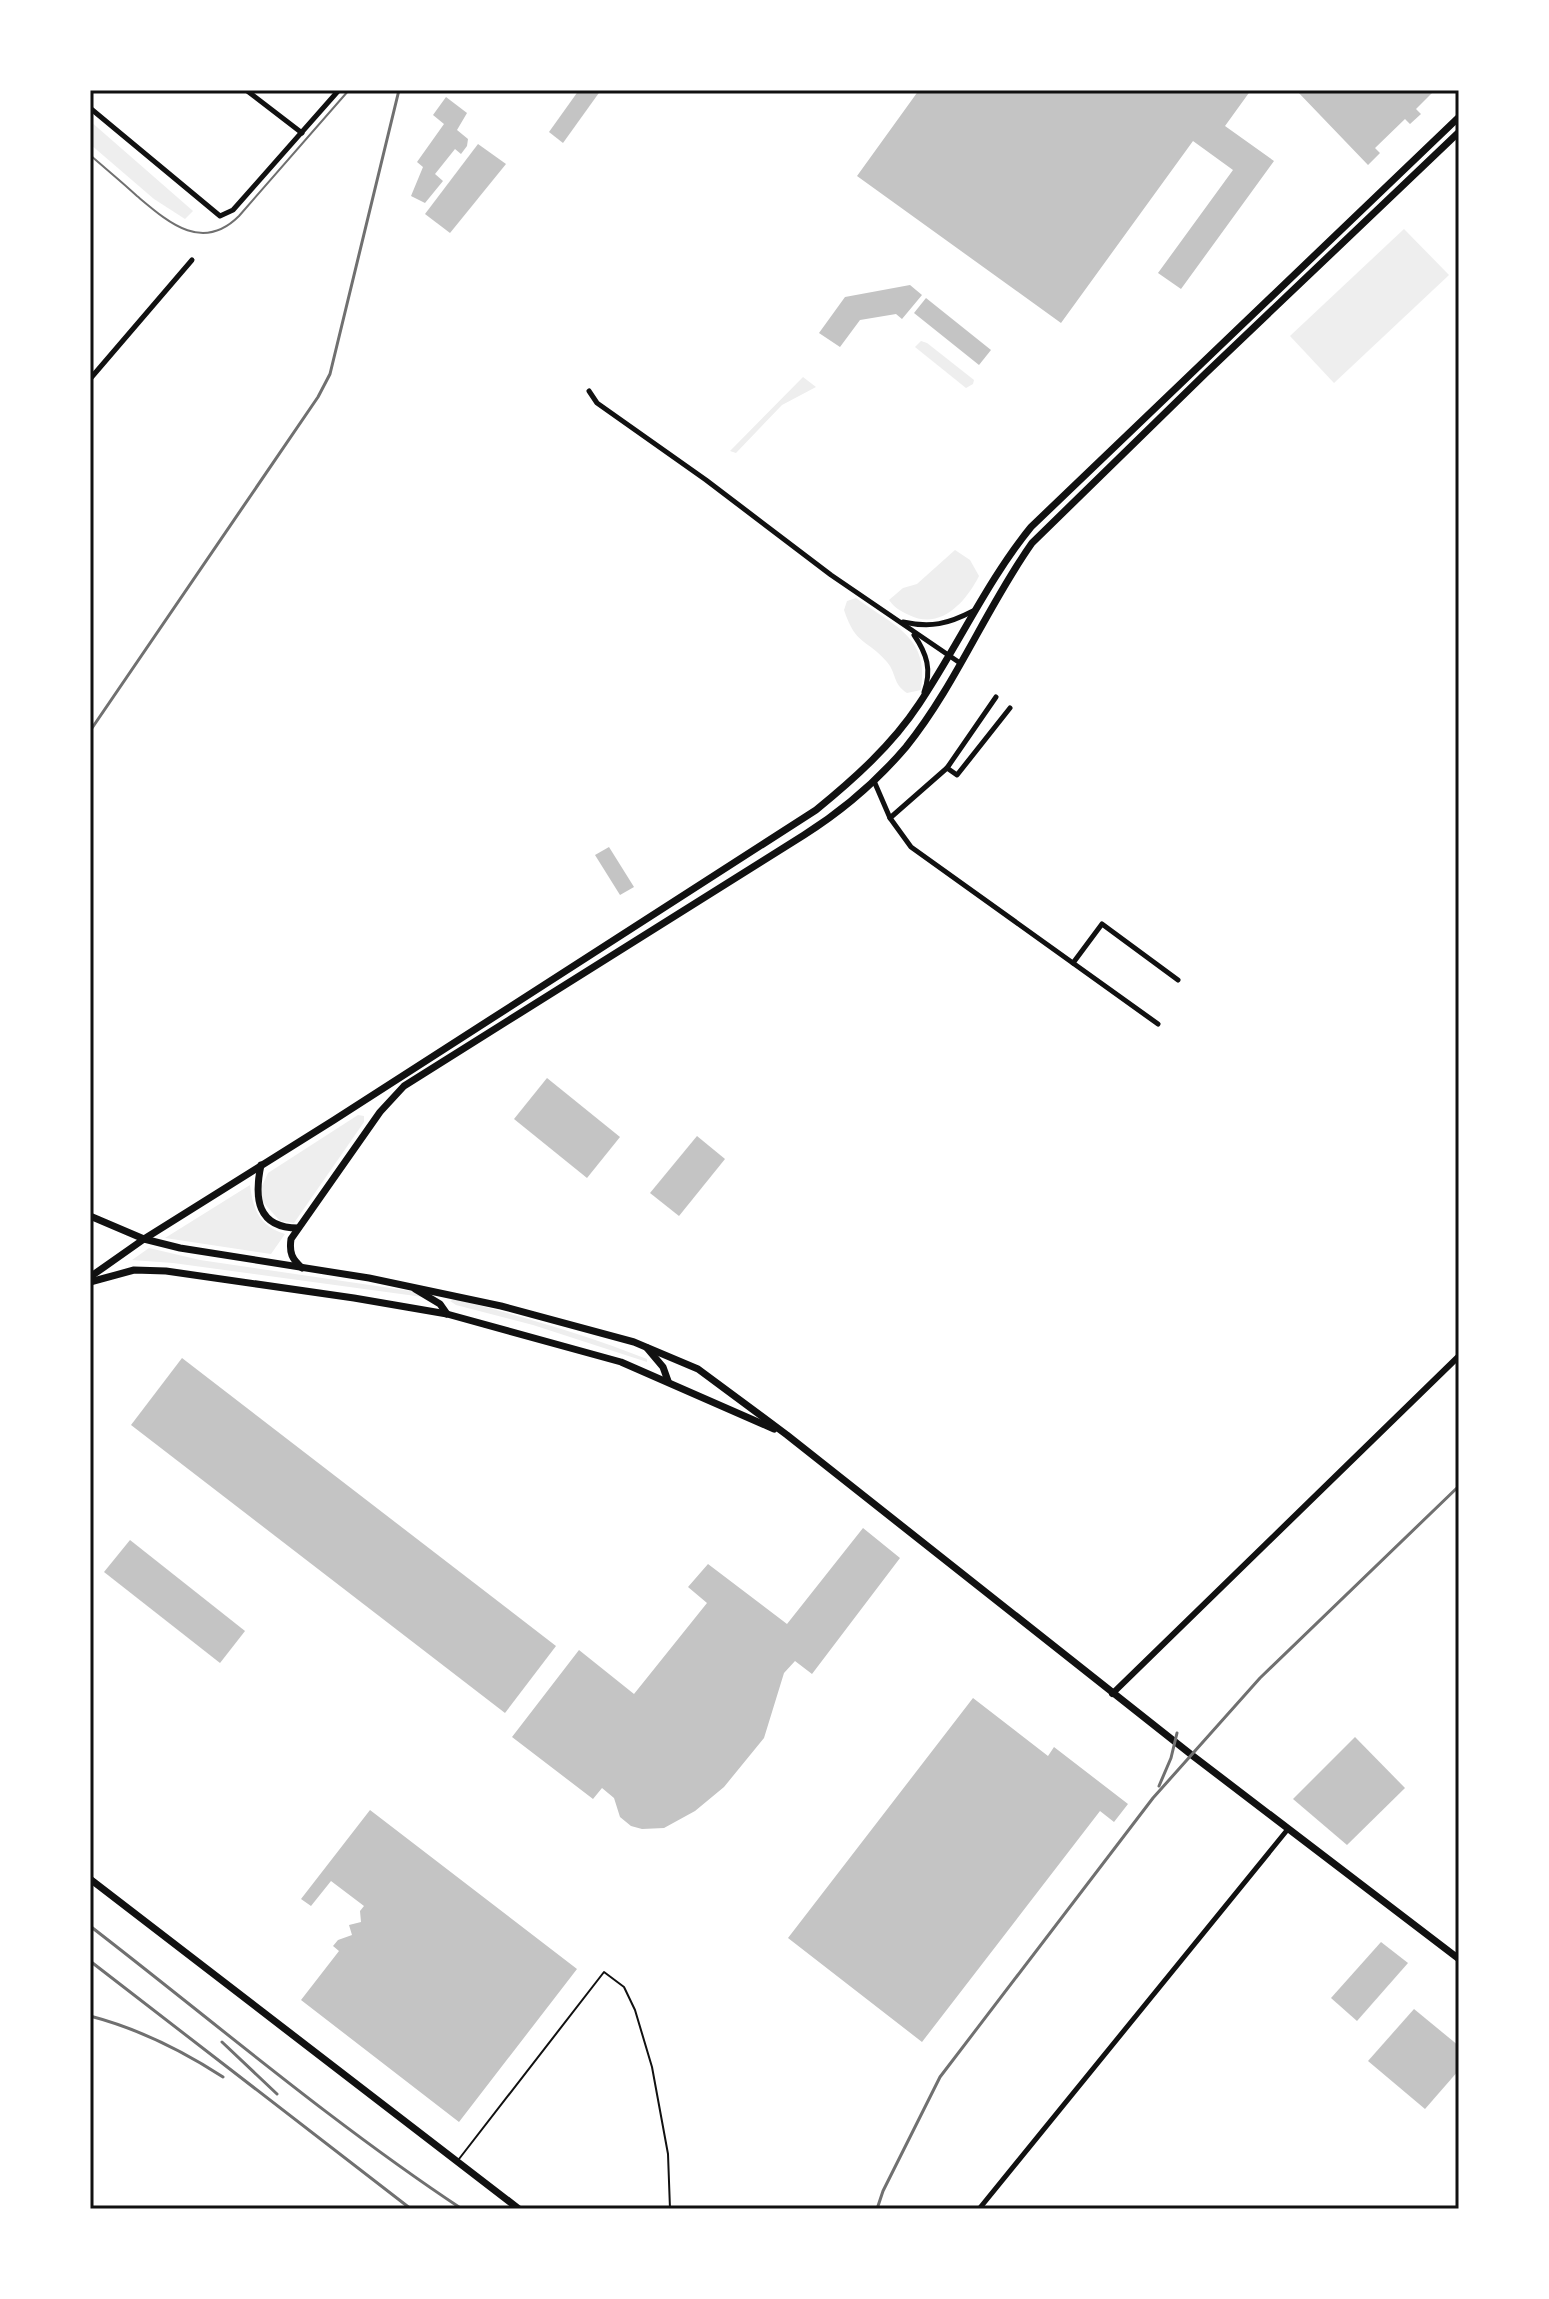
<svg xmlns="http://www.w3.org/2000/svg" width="1549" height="2299" font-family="'Nunito Sans',sans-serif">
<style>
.green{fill:#eee}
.building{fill:#c4c4c4}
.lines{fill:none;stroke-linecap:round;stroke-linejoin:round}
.service{stroke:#111;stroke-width:2}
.minor{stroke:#111;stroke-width:5}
.tertiary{stroke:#111;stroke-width:6}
.secondary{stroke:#111;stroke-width:7}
.tram{stroke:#707070;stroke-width:2}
.rail{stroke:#707070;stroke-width:3}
.neatline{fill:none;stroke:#111;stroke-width:3}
</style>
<rect width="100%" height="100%" fill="#fff"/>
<!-- green -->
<g class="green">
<path d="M90 121 193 211 185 219 154 199 90 144Z"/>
<path d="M1404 229 1449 275 1334 383 1290 336Z"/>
<path d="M921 341 927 343 974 380 973 384 966 388 915 347Z"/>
<path d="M803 377 816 387 782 405 736 453 730 451Z"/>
<path d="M955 550 970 560 979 576C966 602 940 631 909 615 900 611 895 608 889 600L903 588 917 584Z"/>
<path d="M856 598C893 626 930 636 921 690L907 693C892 683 897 674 887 662 866 638 856 646 844 610L847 601Z"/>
<path d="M358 1115 364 1116V1122L294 1223 280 1221 262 1201V1186L268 1173Z"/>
<path d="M250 1185C253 1210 260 1227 285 1234L271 1254 165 1238Z"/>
<path d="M149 1248 200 1260 424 1293 423 1297 173 1263 132 1260Z"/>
<path d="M455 1299C521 1316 584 1334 647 1359V1362L533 1325 456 1305 450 1301Z"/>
</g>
<!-- building -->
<g class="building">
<path d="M579 90H601L563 143 549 132Z"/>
<path d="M919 90H1251L1225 126 1274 161 1181 289 1158 273 1233 170 1193 141 1061 323 857 176Z"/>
<path d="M1296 90H1435L1416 109 1421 114 1410 124 1405 119 1375 148 1380 153 1368 165Z"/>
<path d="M446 97 467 113 457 130 468 139 467 146 461 154 455 149 435 174 443 181 425 203 411 196 423 167 417 162 444 124 433 115Z"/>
<path d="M478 144 506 164 450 233 425 214Z"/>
<path d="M910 285 922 295 902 319 896 314 860 320 840 347 819 333 845 297Z"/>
<path d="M926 298 991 350 979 365 914 313Z"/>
<path d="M609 847 634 887 620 895 595 855Z"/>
<path d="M547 1078 620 1137 587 1178 514 1119Z"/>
<path d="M697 1136 725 1159 679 1216 650 1193Z"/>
<path d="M182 1358 556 1646 505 1713 131 1425Z"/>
<path d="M863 1528 900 1558 812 1674 795 1661 784 1673 764 1738 724 1787 695 1811 664 1828 642 1829 631 1826 620 1817 614 1798 602 1788 593 1799 512 1737 579 1650 634 1694 707 1603 688 1587 708 1564 787 1624Z"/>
<path d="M130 1540 245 1631 220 1663 104 1572Z"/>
<path d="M973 1698 1048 1756 1054 1747 1128 1804 1114 1822 1100 1811 922 2042 788 1938Z"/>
<path d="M1355 1737 1405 1788 1347 1845 1293 1799Z"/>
<path d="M370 1810 577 1969 459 2122 301 2000 339 1951 333 1946 338 1940 352 1935 349 1925 361 1922 360 1911 364 1906 331 1881 311 1906 301 1899Z"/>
<path d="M1381 1942 1408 1963 1357 2021 1331 1998Z"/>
<path d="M1414 2009 1459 2046V2070L1425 2109 1368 2061Z"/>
</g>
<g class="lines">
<!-- service -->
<path class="service" d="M459 2159 604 1972 624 1987 635 2010 652 2067 668 2154 670 2209"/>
<!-- minor -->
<g class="minor">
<path d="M246 90 302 133"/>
<path d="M90 108 220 216 233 210 339 90"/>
<path d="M90 379 192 260"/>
<path d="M589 391 597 403 706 480 831 575 960 663"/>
<path d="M903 622C931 628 948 624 973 611"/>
<path d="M914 635C927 654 932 670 924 692"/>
<path d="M947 768 996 697"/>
<path d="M874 781 890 818 911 847 1158 1024"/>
<path d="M890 818 947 768 957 775 1010 708"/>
<path d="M1073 963 1102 924 1178 980"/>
<path d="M979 2209 1288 1829"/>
</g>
<!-- tertiary -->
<path class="tertiary" d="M1112 1694 1459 1356"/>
<!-- secondary -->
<g class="secondary">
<path d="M261 1165C254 1198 257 1228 298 1228"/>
<path d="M90 1216 144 1239 180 1248 369 1278 501 1306 634 1342 698 1369 787 1435 1193 1756 1459 1959"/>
<path d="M302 1268C292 1259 289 1253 291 1239L380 1112 404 1086 804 835C842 811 877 781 906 747 956 685 986 608 1032 543L1206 373 1459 132"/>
<path d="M90 1277 144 1239 334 1120 816 810C854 779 892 745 919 704 958 646 987 581 1031 527L1459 117"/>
<path d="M90 1282 134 1270 166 1271 354 1298 447 1314 621 1362 774 1429"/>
<path d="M415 1289 440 1304 447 1314"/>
<path d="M647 1348 663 1367 668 1381"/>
<path d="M90 1879 519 2209"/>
</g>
<!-- tram -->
<path class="tram" d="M90 155C106 169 122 182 137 196 168 222 202 253 239 216L349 90"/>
<!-- rail -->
<g class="rail">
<path d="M90 731 318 397 330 374 399 90"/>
<path d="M1159 1786 1171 1758 1177 1733"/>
<path d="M90 1926C213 2021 332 2123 462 2209"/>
<path d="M90 1961 411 2209"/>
<path d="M90 2016C136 2028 183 2051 223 2077"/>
<path d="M222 2042 277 2094"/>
<path d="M877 2209 883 2191 940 2077 1153 1798 1260 1678 1459 1486"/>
</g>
</g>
<!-- border -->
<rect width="1549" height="2299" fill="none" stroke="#ffffff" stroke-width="184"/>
<rect x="92" y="92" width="1365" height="2115" class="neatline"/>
</svg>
